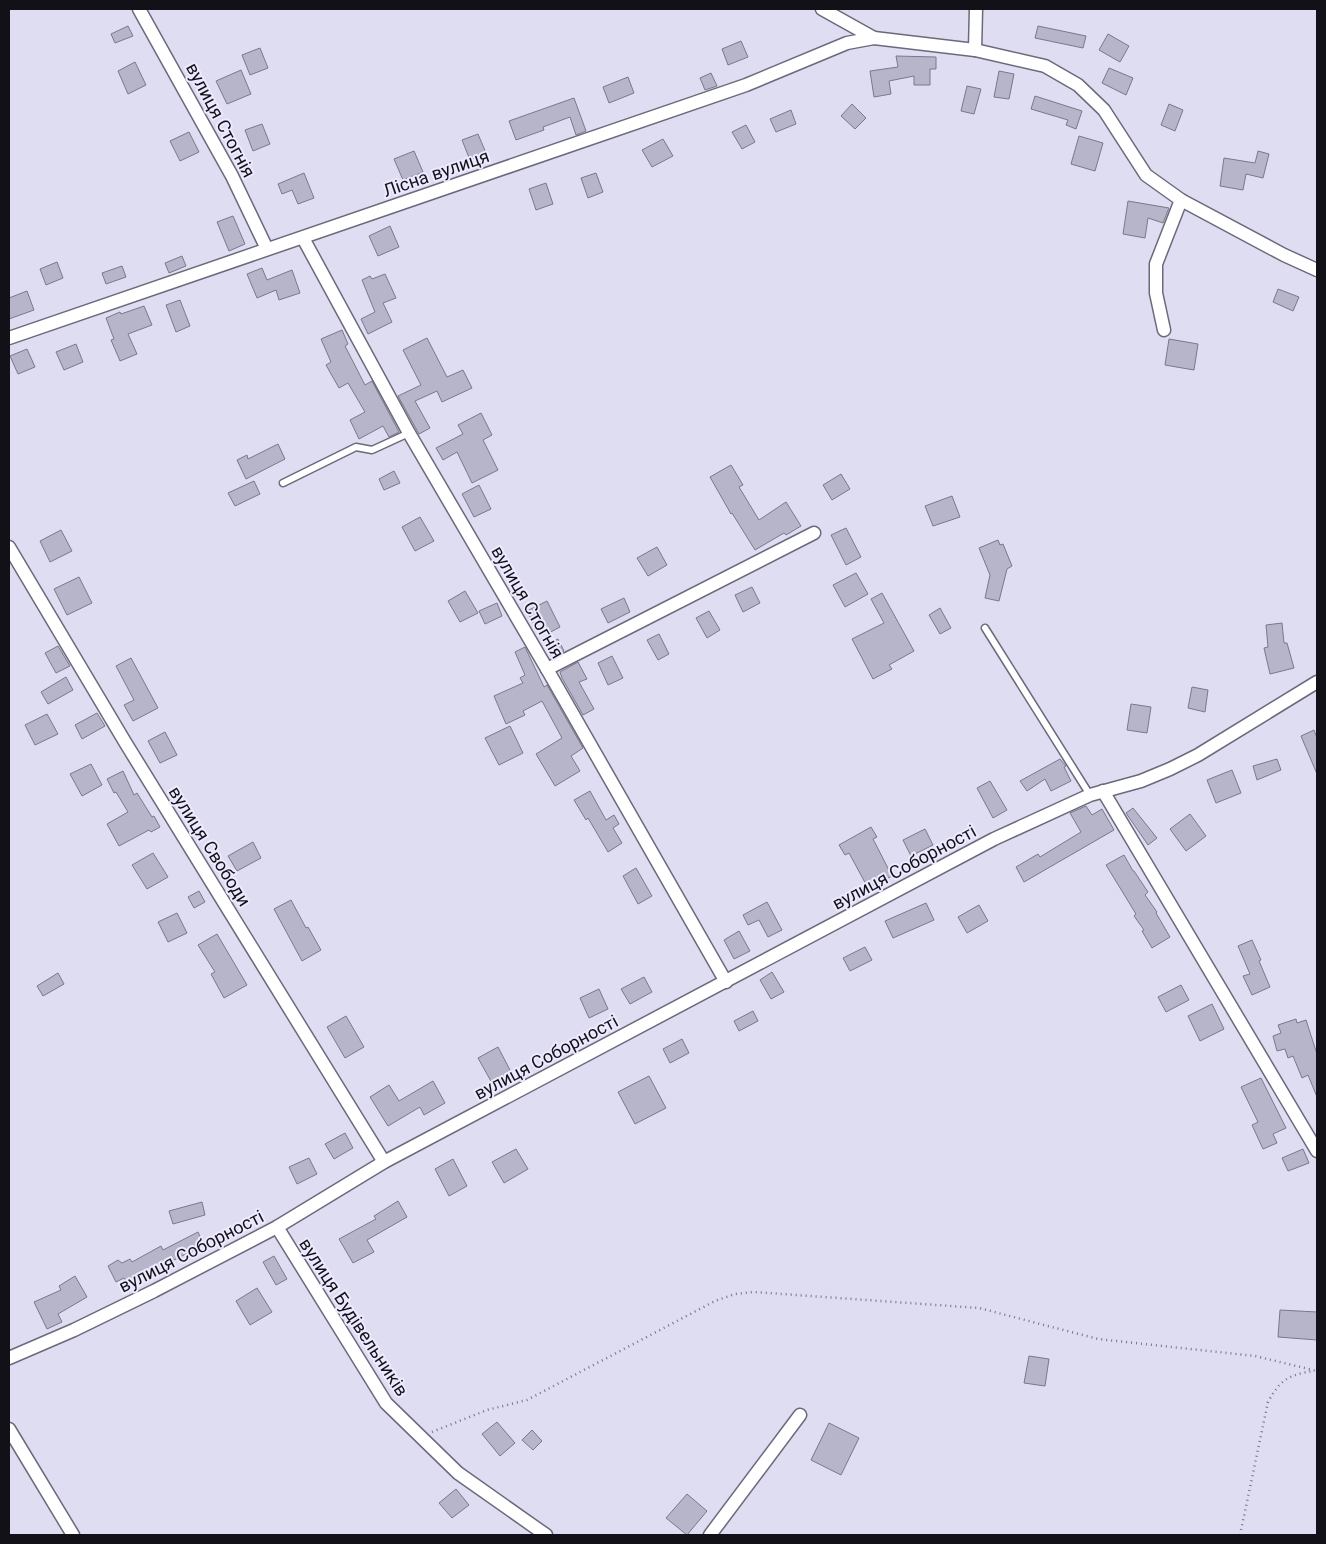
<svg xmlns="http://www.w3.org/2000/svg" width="1326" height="1544" font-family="Roboto,sans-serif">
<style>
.building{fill:#b7b5c9;stroke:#7a788a}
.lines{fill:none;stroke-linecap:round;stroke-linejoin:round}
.lane-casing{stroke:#6b697b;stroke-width:9}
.street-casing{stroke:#6b697b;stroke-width:15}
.path{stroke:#767582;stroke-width:2.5;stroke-dasharray:1 4;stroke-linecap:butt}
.lane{stroke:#fff;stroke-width:6}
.street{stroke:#fff;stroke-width:12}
.labels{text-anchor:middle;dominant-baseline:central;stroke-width:4;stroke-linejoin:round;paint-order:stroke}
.street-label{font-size:18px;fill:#121117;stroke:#edeaff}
</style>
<rect width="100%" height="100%" fill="#dfddf2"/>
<!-- building -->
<g class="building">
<path d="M128 26 133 36 115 43 111 34Z"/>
<path d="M1038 26 1086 36 1083 48 1035 38Z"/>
<path d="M1108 34 1129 46 1120 62 1099 50Z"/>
<path d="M741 41 748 57 728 65 722 49Z"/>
<path d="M260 48 268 68 250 75 242 55Z"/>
<path d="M896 56 936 57V69H930V85H914V76L889 81 891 94 874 97 870 71 898 67Z"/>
<path d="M135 62 146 85 128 94 118 71Z"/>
<path d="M1109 68 1133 78 1126 95 1102 83Z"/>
<path d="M241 70 251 94 227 104 216 81Z"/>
<path d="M999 71 1014 74 1009 99 994 97Z"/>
<path d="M711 73 717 86 705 90 700 78Z"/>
<path d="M628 77 634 93 609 103 603 87Z"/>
<path d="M967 86 981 89 974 114 961 111Z"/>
<path d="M1035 96 1082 111 1076 129 1066 125 1068 120 1031 109Z"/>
<path d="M574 98 586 131 576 135 570 117 543 127 544 130 516 140 509 121Z"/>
<path d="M852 104 866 118 855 129 841 116Z"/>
<path d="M1169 104 1183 110 1175 131 1161 125Z"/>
<path d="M791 110 796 124 776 132 770 119Z"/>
<path d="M262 124 270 144 253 151 245 130Z"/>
<path d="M746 125 755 142 742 149 732 132Z"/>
<path d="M189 132 199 152 180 161 170 141Z"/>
<path d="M478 134 486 153 470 160 462 140Z"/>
<path d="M1079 136 1103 143 1095 171 1071 164Z"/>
<path d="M663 139 673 156 652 167 642 150Z"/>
<path d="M414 151 423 172 403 180 394 159Z"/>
<path d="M1258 151 1269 154 1263 178 1246 174 1243 190 1220 186 1224 158 1255 163Z"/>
<path d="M304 173 314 198 298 204 292 190 282 194 278 184Z"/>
<path d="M596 173 603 192 588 198 581 178Z"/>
<path d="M546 183 553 204 536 210 529 189Z"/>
<path d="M1128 201 1169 208 1163 223 1148 218 1145 238 1123 234Z"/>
<path d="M233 216 245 244 229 251 217 222Z"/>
<path d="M390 226 399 247 378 256 369 236Z"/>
<path d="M182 256 186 266 169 273 165 263Z"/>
<path d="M57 262 63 278 46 285 40 269Z"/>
<path d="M122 266 126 277 106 284 102 273Z"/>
<path d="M262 268 267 280 292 270 300 293 279 300 276 290 257 298 247 274Z"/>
<path d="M385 274 396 298 383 303 392 322 368 334 361 319 375 312 362 280 370 276 372 279Z"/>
<path d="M1278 289 1299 297 1293 311 1273 302Z"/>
<path d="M27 291 34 310 9 319V298Z"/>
<path d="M180 300 190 326 176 332 166 305Z"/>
<path d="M144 306 152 325 128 334 137 354 120 361 111 340 114 339 106 318 120 312 121 314Z"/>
<path d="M342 330 348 344 345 346 365 385 372 381 399 432 389 437 383 426 359 439 350 420 365 412 348 383 339 388 326 365 331 362 321 339Z"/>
<path d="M427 338 447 377 463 370 472 388 442 402 437 391 415 401 430 428 419 434 398 396 421 385 403 350Z"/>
<path d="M1169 339 1198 344 1194 370 1165 365Z"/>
<path d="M76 344 83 362 64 370 56 352Z"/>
<path d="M27 349 35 367 18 374 10 356Z"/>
<path d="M481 413 492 435 483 440 498 470 472 483 457 452 443 460 436 448 463 434 458 425Z"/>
<path d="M278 444 285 459 246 479 237 460 247 455 248 459Z"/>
<path d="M731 465 743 485 739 487 759 520 786 502 801 526 786 535 784 533 755 550 732 513 731 514 710 477Z"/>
<path d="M394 471 400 483 384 490 379 479Z"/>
<path d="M841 474 850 489 832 500 823 485Z"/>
<path d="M254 481 260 494 235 506 228 493Z"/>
<path d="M479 485 491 509 474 517 462 494Z"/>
<path d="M952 496 960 517 933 526 925 506Z"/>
<path d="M420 517 434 541 415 551 402 527Z"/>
<path d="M846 528 861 557 846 565 831 535Z"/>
<path d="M61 530 72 551 50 562 40 541Z"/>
<path d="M998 540 1000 545 1003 544 1012 566 1007 569 999 601 985 598 990 575 979 548Z"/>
<path d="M657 547 667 565 648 576 637 558Z"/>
<path d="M856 573 868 594 845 607 833 585Z"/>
<path d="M79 577 92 603 67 615 54 589Z"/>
<path d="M752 587 760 603 743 612 735 595Z"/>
<path d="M465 591 478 613 460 622 448 601Z"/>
<path d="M882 593 914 651 889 665 892 669 873 679 852 639 884 623 871 599Z"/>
<path d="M624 598 630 612 608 623 601 609Z"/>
<path d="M547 601 560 627 547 634 539 619 533 623 527 611Z"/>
<path d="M497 603 502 616 485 624 479 611Z"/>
<path d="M940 608 951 628 940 634 929 615Z"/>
<path d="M709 611 720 630 707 638 696 618Z"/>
<path d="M1282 623 1284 643H1287L1294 668 1270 674 1264 648 1268 647 1266 625Z"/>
<path d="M659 634 669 654 658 660 647 640Z"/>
<path d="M558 639 564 651 552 657 546 645Z"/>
<path d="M58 646 70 666 56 673 45 653Z"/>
<path d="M525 647 544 687 547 685 583 748 571 756 580 771 555 786 536 754 562 738 542 701 523 711 525 715 506 724 494 696 523 683 520 678 525 675 515 652Z"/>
<path d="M612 656 623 678 608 685 598 663Z"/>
<path d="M131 658 158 708 133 721 124 705 134 700 116 666Z"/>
<path d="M578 662 587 679 579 682 594 709 583 715 562 678 560 672Z"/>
<path d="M66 677 73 690 48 704 41 692Z"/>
<path d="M1192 687 1208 690 1205 712 1188 708Z"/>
<path d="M1131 704 1151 707 1147 733 1127 730Z"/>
<path d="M97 713 105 726 82 739 75 725Z"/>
<path d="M47 714 58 734 35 745 25 725Z"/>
<path d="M510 726 523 753 499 765 485 738Z"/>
<path d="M1314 730 1317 738V774L1301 736Z"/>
<path d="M165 732 177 755 160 763 148 741Z"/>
<path d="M1060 759 1066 766 1064 767 1071 781 1051 791 1045 779 1027 791 1020 781Z"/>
<path d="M1277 759 1281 770 1257 780 1253 766Z"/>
<path d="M91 764 102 785 82 796 70 774Z"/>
<path d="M1232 770 1241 793 1216 803 1207 780Z"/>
<path d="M123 771 134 795 137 793 152 817 154 816 160 827 151 832 149 830 119 846 107 824 128 812 116 792 114 793 107 779Z"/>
<path d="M990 781 1007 810 993 818 977 788Z"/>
<path d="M590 791 606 820 614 815 619 824 613 828 622 843 608 852 588 818 586 820 574 800Z"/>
<path d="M1086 806 1092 815 1102 809 1114 830 1024 882 1016 867 1038 854 1040 857 1081 832 1070 813Z"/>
<path d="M1133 808 1157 838 1148 845 1126 813Z"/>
<path d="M1190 814 1206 836 1186 851 1170 829Z"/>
<path d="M871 827 877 837 873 839 892 876 868 888 849 853 845 855 839 845Z"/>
<path d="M925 829 933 845 911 856 903 840Z"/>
<path d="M253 842 261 858 237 871 228 856Z"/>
<path d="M153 853 168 877 147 889 132 865Z"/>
<path d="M1124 855 1133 871H1134L1148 892 1145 895 1157 912 1156 913 1170 937 1152 948 1142 931 1144 930 1134 916 1136 914 1106 865Z"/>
<path d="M636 868 652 896 638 904 623 876Z"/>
<path d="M199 891 205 902 194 908 188 897Z"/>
<path d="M291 900 306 928 308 927 321 950 302 961 274 909Z"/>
<path d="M767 902 782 930 768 937 759 920 748 925 743 915Z"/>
<path d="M926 903 934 920 893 938 885 921Z"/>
<path d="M979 905 988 921 967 933 958 917Z"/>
<path d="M177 913 187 933 168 942 158 922Z"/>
<path d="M739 931 750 951 734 959 724 940Z"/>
<path d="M217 934 247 985 224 998 211 974 215 972 198 945Z"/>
<path d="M1252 940 1261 960 1259 961 1270 987 1252 995 1243 976 1250 974 1238 946Z"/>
<path d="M865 947 872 960 850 971 843 958Z"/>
<path d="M772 972 784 992 771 999 760 980Z"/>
<path d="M58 973 64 984 43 996 37 986Z"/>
<path d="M644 977 652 992 630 1004 621 989Z"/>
<path d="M1181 985 1189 1000 1166 1012 1158 997Z"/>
<path d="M599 989 608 1009 589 1018 580 998Z"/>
<path d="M1212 1004 1224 1029 1200 1041 1188 1016Z"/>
<path d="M753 1011 758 1021 739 1031 734 1021Z"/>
<path d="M346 1016 364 1047 345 1058 327 1027Z"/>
<path d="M1296 1019 1297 1023 1306 1020 1317 1054V1097L1308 1075 1302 1078 1293 1056 1288 1058 1285 1049 1277 1051 1273 1036 1281 1033 1278 1025Z"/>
<path d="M682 1039 689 1053 670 1063 663 1049Z"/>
<path d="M498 1047 511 1072 492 1083 478 1058Z"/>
<path d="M649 1076 666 1108 635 1124 618 1092Z"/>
<path d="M1261 1078 1286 1128 1273 1134 1277 1143 1263 1149 1252 1125 1258 1122 1241 1087Z"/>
<path d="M433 1081 445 1103 424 1115 420 1107 388 1126 370 1097 389 1085 399 1101Z"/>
<path d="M345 1133 353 1148 334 1159 325 1144Z"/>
<path d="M516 1149 528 1169 504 1183 492 1162Z"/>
<path d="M1303 1149 1309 1163 1288 1171 1282 1158Z"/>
<path d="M309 1158 317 1174 297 1184 289 1167Z"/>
<path d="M453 1159 467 1186 449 1196 435 1169Z"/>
<path d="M398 1201 407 1217 367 1240 374 1252 353 1263 339 1239 376 1219 374 1216Z"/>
<path d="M202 1202 205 1215 173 1224 169 1211Z"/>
<path d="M198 1232 204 1245 170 1262 171 1265 153 1274 152 1272 128 1285 124 1278 116 1282 108 1266 118 1260 122 1263 130 1259 132 1262 161 1246 163 1250Z"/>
<path d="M274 1256 287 1279 276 1285 263 1262Z"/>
<path d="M75 1276 87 1297 58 1314 62 1322 47 1329 34 1302 61 1290 59 1286Z"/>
<path d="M257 1288 272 1312 250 1325 236 1301Z"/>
<path d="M1280 1310 1317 1312V1340L1278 1337Z"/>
<path d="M1029 1356 1049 1359 1045 1386 1024 1383Z"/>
<path d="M497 1422 515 1443 500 1456 482 1434Z"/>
<path d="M829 1423 859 1438 841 1475 811 1460Z"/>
<path d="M532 1430 542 1441 533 1450 522 1440Z"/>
<path d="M456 1489 469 1505 452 1518 439 1503Z"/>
<path d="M687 1494 707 1511 687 1535 666 1518Z"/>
</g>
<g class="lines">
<defs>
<g id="lane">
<path d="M283 483 356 447 372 450 409 433"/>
<path d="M985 628 1090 795"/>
</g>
<g id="street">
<path d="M139 9 232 176 267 249"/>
<path d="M822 9 874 38 975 50 1045 66 1078 85 1104 110 1146 175 1181 200 1284 255 1317 270"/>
<path d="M975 50 976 9"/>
<path d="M303 238 409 433 547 669 726 982"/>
<path d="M1164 330 1156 293V264L1181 200"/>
<path d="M9 338 746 85 847 43 874 38"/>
<path d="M9 547 125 742 384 1162"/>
<path d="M547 669 814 533"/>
<path d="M1103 791 1317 1151"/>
<path d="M277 1227 386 1403 458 1473 546 1535"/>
<path d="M9 1358 74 1330 154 1291 277 1227 384 1162 994 839 1090 795 1141 781 1170 769 1198 755 1317 682"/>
<path d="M9 1429 73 1535"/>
<path d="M710 1535 800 1415"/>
</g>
</defs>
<!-- lane casing -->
<use href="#lane" class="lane-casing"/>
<!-- street casing -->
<use href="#street" class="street-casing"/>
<!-- path -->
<g class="path">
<path d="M432 1432 487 1410 527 1400 715 1301 735 1294 754 1292 979 1308 1098 1339 1255 1356 1317 1371"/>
<path d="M1240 1535 1268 1402C1280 1380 1288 1375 1313 1371"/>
</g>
<!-- lane -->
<use href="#lane" class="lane"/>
<!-- street -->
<use href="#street" class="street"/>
</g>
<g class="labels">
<!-- street labels -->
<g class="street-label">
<text transform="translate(221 120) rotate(62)">вулиця Стогнія</text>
<text transform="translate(436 173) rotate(-19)">Лісна вулиця</text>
<text transform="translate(528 602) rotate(60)">вулиця Стогнія</text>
<text transform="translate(210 846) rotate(58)">вулиця Свободи</text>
<text transform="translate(904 867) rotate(-28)">вулиця Соборності</text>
<text transform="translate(546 1057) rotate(-28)">вулиця Соборності</text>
<text transform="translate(191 1251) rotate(-27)">вулиця Соборності</text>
<text transform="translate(354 1317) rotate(57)">вулиця Будівельників</text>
</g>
</g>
<!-- border -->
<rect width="1326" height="1544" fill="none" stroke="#121117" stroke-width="20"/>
</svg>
